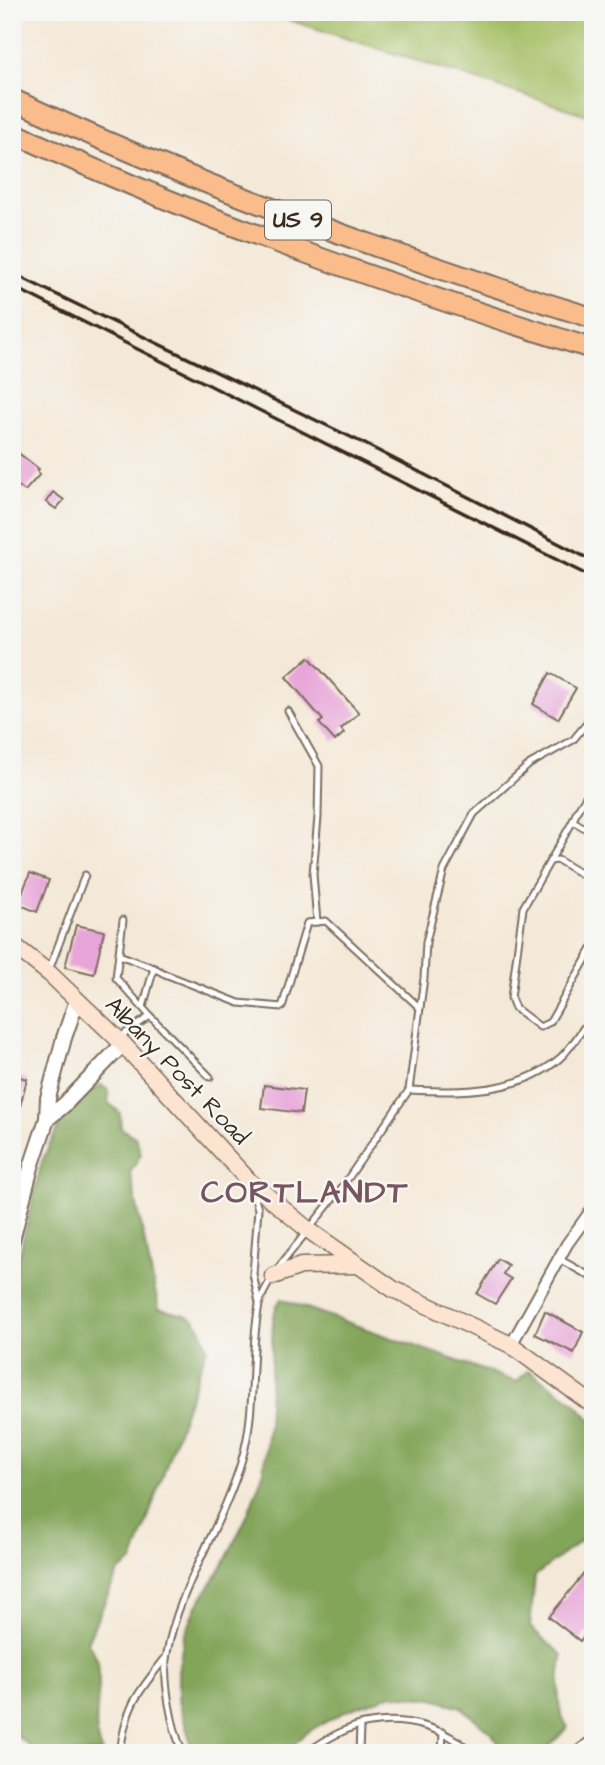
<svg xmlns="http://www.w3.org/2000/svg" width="605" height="1765" font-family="'Architects Daughter',sans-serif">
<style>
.green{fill:#a4be64;stroke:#707441;stroke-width:2}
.forest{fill:#83a55a;stroke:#5f683c;stroke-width:2}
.building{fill:#e8a5d9}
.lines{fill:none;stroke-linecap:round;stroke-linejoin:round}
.service-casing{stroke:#7c6d5f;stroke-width:9}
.minor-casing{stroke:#7c6d5f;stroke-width:14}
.tertiary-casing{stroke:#7c6d5f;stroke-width:18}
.secondary-casing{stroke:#7c6d5f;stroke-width:19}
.motorway-casing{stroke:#7c6d5f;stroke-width:23}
.service{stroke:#fff;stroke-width:5}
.minor{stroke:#fff;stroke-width:10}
.tertiary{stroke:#fff;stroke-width:14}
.secondary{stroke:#fde4d1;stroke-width:16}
.motorway{stroke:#fabc8b;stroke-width:19}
.rail{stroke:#3b2a1e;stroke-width:3.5}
.labels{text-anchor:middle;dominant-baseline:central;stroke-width:5;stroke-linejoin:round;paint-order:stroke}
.shield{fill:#f6f6f2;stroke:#73675e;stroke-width:2}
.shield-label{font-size:23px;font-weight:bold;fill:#3b2a1e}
.street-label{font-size:24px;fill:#3b2a1e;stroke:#f6f6f2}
.district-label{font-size:32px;font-weight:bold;letter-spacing:2px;fill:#78555f;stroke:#f6f6f2}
</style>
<rect width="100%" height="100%" fill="#f6f6f2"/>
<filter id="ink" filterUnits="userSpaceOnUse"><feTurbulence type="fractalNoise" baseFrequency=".0143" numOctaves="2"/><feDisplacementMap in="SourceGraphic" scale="14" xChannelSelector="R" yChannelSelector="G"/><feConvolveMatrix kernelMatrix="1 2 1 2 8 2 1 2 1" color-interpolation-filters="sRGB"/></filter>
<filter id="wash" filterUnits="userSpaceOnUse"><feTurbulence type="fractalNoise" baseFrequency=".00686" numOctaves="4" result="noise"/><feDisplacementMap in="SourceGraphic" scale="28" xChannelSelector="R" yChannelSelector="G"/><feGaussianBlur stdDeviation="1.57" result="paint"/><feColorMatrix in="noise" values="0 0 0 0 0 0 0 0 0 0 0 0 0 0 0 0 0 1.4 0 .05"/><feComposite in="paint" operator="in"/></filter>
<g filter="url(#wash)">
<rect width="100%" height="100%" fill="#f4e9d8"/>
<!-- green -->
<path class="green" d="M264 12H593V117Z"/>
<!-- forest -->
<g class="forest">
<path d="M101 1085 109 1091 108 1102 120 1113 121 1128 136 1138 141 1154 130 1173 159 1309C191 1316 198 1313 207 1348L133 1561 118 1572 87 1642C91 1648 97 1655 98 1662 103 1692 89 1724 102 1753H38L12 1732V1285L42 1161 58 1127 88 1092Z"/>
<path d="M281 1299 517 1382 528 1370 572 1400 593 1422V1531L535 1576 530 1627 562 1655C560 1679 553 1707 568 1727L543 1753H506L490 1732 461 1707 433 1699 391 1695 346 1711 307 1732 285 1753H194L178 1701V1671L184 1636 197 1606 224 1563 247 1516 263 1473 268 1427 273 1321 276 1307Z"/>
</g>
<g id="blocks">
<!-- building -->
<g class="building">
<path d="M12 448 39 469 37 471 40 474 25 491 12 481Z"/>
<path d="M53 492 64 500 56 509 46 502Z"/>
<path d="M309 657 359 713 341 729 344 733 335 741 319 723 323 720 286 677Z"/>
<path d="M550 673 576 688 558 719 533 704Z"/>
<path d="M30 873 49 880 37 912 18 904Z"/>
<path d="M76 925 104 931 94 974 65 967Z"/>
<path d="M12 1075 27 1079 16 1122H12Z"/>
<path d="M264 1085 304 1090 301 1113 261 1108Z"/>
<path d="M498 1259 508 1265 503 1274 511 1279 495 1304 477 1294Z"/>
<path d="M545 1311 583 1332 574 1353 535 1334Z"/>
<path d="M593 1562V1625L580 1641 549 1617Z"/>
</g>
</g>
</g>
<g filter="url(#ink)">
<use href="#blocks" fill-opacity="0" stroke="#7c6d5f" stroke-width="2"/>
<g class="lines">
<defs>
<g id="service">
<path d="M288 711 319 766 318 817 313 874 317 922"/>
<path d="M593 785 577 811 573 821 593 833"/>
<path d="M550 861 573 821"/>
<path d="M593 881 558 860 550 861 523 908 511 998 515 1008 540 1027 550 1022 593 947"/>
<path d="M123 920 116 978 150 1016"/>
<path d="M119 955 154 968"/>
<path d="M49 970 85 875"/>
<path d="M143 1007 154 968 165 974 239 1003 282 1007 307 923 326 921 420 1008"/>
<path d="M120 1037 150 1016 210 1077"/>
<path d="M409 1090 424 978 426 942 444 870 474 814 530 764 573 740 587 723 592 704 591 662"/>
<path d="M252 1189 258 1209 253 1274 259 1303"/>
<path d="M559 1259 593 1278"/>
<path d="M278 1268 340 1190 409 1090C461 1092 519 1094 560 1058 573 1046 583 1028 593 1014"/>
<path d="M12 1746 24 1753"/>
<path d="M120 1753C126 1705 137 1694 166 1657"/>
<path d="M183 1753C172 1729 162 1679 167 1653 179 1585 223 1526 242 1459 257 1410 249 1355 259 1305 261 1295 268 1285 273 1276"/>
<path d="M306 1753C325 1740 347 1726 370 1723 406 1717 447 1728 472 1753"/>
<path d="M359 1753 360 1726"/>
<path d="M442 1753 443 1732"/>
<path d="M573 1753 593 1737"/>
</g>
<path id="minor" d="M511 1345 567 1244 593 1208"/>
<g id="tertiary">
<path d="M47 1119 64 1105 123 1044"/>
<path d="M12 1240 31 1167 47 1119 48 1098 64 1038 77 1000"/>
</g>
<g id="secondary">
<path d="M12 944 50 974 123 1044 249 1181 307 1229 393 1289 511 1345 593 1405"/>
<path d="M273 1276 301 1266 357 1265"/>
</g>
<g id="motorway">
<path d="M12 99C200 187 395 257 593 318"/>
<path d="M12 132C200 220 395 287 593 349"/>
</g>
</defs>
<!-- service casing -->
<use href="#service" class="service-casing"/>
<!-- minor casing -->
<use href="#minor" class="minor-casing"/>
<!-- tertiary casing -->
<use href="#tertiary" class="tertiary-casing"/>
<!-- secondary casing -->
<use href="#secondary" class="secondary-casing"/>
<!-- motorway casing -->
<use href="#motorway" class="motorway-casing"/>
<!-- service -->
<use href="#service" class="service"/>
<!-- minor -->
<use href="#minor" class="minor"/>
<!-- tertiary -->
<use href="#tertiary" class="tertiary"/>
<!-- secondary -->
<use href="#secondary" class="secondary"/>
<!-- motorway -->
<use href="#motorway" class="motorway"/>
<!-- rail -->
<g class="rail">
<path d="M12 273 363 443 593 561"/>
<path d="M12 286 593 578"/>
</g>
</g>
</g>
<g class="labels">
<!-- shield labels -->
<rect class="shield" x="265" y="200.5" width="66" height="39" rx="5"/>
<g class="shield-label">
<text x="298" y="220">US 9</text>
</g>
<!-- street labels -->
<g class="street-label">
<text transform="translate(177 1071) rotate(46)">Albany Post Road</text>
</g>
<!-- district labels -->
<g class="district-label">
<text x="305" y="1192">CORTLANDT</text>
</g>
</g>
<!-- margin -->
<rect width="605" height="1765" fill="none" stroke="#f6f6f2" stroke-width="42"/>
</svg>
